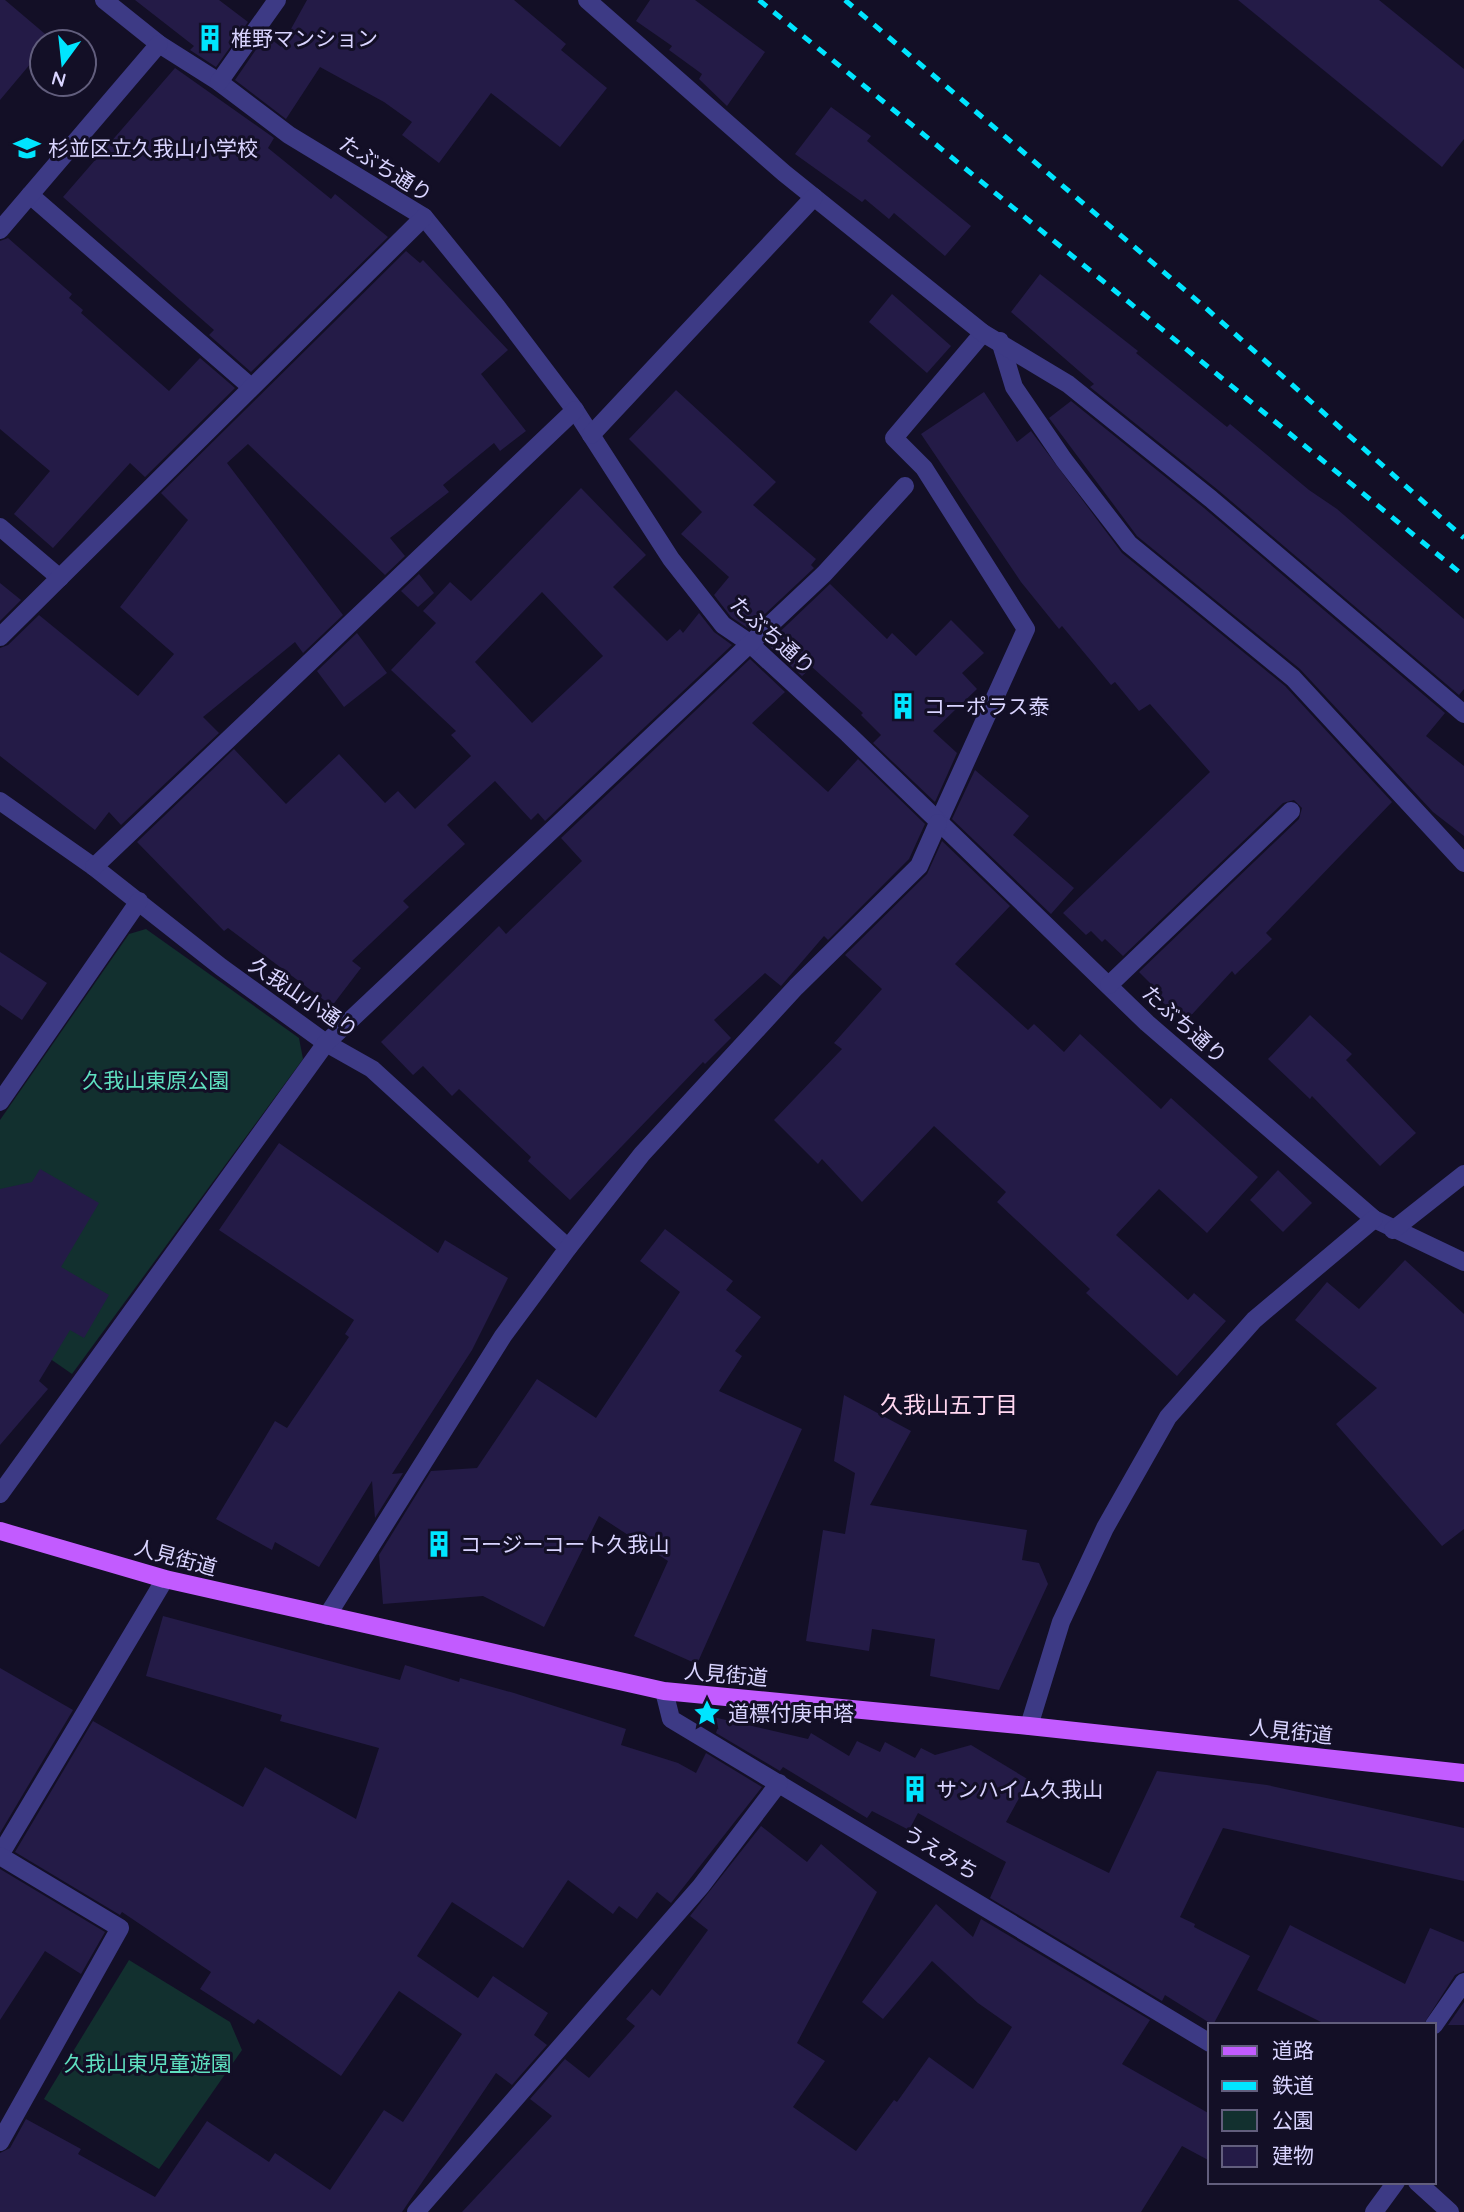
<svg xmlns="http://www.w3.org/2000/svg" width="1464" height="2212" font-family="Quicksand,'Noto Sans JP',sans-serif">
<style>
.green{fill:#12302f}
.building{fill:#241b47;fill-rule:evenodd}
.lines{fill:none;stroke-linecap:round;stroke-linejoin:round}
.pedestrian{stroke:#3d3a85;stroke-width:18}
.minor{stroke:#3d3a85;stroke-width:18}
.primary{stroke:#c25bff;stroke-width:18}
.rail{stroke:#00e5ff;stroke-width:5;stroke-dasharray:10 9;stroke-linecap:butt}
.labels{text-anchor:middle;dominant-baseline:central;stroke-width:6;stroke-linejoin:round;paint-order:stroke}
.poi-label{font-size:21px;fill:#d9d4ff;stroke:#130f26;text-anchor:start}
.street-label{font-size:21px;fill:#d9d4ff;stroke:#130f26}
.park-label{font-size:21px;fill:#5fe0c0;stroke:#130f26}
.neighbourhood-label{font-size:23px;fill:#ffd6f0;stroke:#130f26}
</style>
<rect width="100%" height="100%" fill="#130f26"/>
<!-- green -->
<g class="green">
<path d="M146 929 299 1038 303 1059 72 1374 0 1324V1120L129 934Z"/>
<path d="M129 1960 230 2022 242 2050 159 2169 44 2099Z"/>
</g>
<!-- building -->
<g class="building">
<path d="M0 0H5L51 39 42 42V50L0 100Z"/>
<path d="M135 0H219L248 22 216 67 190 50 194 46Z"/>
<path d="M307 0H514L566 44 561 50 607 88 560 147 491 93 439 163 402 135 412 122 384 102 320 67 286 119 235 80 266 35 281 47Z"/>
<path d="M650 0H695L765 52 727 106 699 79 702 74 669 50 672 46 636 21Z"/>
<path d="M1238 0H1379L1464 69V139L1442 167Z"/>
<path d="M175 68 274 138 268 148 331 199 335 194 388 237 251 372 209 335 214 330 63 197Z"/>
<path d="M831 107 871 136 867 141 971 226 945 256 894 213 889 219 865 199 862 202 795 154Z"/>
<path d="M8 238 72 294 69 298 83 310 81 313 169 391 200 358 235 388 145 477 130 463 53 548 14 514 50 471 0 429V241Z"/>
<path d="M406 251 420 263 423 260 508 350 481 374 526 431 500 451 494 443 443 485 449 492 390 538 405 556 385 575 248 444 227 463 343 615 303 653 295 642 203 717 219 733 121 825 109 812 95 830 0 756V648L8 645 39 615 138 696 174 654 120 607 188 520 161 493Z"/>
<path d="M1040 274 1138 351 1136 353 1227 427 1230 424 1309 490 1337 509 1464 619V689L1459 695 1218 490 1090 387 1094 384 1011 312Z"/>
<path d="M892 294 951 346 927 373 869 322Z"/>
<path d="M676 390 776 482 753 505 816 559 811 565 814 568 749 629 731 617 714 595 729 577 681 534 702 512 629 439Z"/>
<path d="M984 392 1017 442 1031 431 1122 553 1285 686 1392 802 1266 933 1272 939 1235 975 1232 971 1185 1022 1150 991 1154 987 1139 972 1299 819 1302 808 1294 800 1283 803 1123 956 1105 939 1102 942 1091 931 1086 935 1063 913 1210 772 1150 704 1139 711 1115 682 1111 685 1062 626 1059 629 1021 582 921 434Z"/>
<path d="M1071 401 1204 508 1445 713 1426 736 1464 766V836L1433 812 1300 669 1137 536 1049 418Z"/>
<path d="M581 488 646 555 613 587 667 641 680 629 683 633 699 613 714 632 732 645 545 821 538 813 531 820 495 781 447 825 465 844 403 901 409 907 352 961 361 968 332 1006 228 928 224 931 137 842 234 749 286 804 339 754 385 803 398 791 415 809 471 756 451 735 456 731 391 670 436 623 423 611 450 582 471 601ZM542 592 603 656 532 723 475 662Z"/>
<path d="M419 574 434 593 418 607 401 591Z"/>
<path d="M0 583 21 600 0 621Z"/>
<path d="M830 584 887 639 892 633 916 656 951 620 984 653 962 673 977 689 933 731 957 753 935 802 873 743 881 735 861 715 863 713 812 667 802 676 767 644Z"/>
<path d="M357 633 387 673 344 707 317 671Z"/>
<path d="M750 659 785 692 752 723 828 792 858 759 925 824 909 859 828 940 824 936 781 986 765 973 714 1020 731 1038 705 1064 703 1062 570 1200 528 1161 531 1157 459 1089 452 1096 423 1066 413 1075 381 1042 499 926 506 934 582 861 561 838Z"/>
<path d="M975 770 1029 816 1013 835 1074 888 1051 914 952 819Z"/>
<path d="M942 841 1010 906 955 964 1028 1030 1034 1024 1064 1052 1080 1034 1161 1109 1171 1098 1258 1177 1207 1233 1159 1189 1116 1235 1188 1300 1194 1293 1226 1321 1177 1376 1086 1293 1090 1289 997 1202 1006 1192 934 1126 862 1202 822 1159 818 1164 774 1120 842 1049 834 1043 882 989 845 955 927 874Z"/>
<path d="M0 952 47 983 22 1020 0 1005Z"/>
<path d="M1310 1015 1352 1054 1346 1060 1416 1133 1380 1166 1312 1096 1310 1099 1268 1059Z"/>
<path d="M279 1143 438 1253 445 1240 508 1278 472 1350 392 1474 403 1473 375 1518 372 1481 319 1567 275 1542 272 1550 216 1519 275 1421 287 1428 349 1337 345 1334 354 1320 219 1230Z"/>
<path d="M40 1169 99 1203 61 1267 109 1295 84 1338 70 1330 39 1381 48 1389 0 1445V1189L32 1182Z"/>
<path d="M1278 1170 1312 1203 1283 1232 1250 1200Z"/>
<path d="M665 1229 733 1281 726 1290 761 1317 735 1351 742 1356 719 1391 802 1429 697 1664 634 1636 668 1561 599 1516 544 1627 483 1596 383 1604 379 1555 431 1471 477 1468 537 1379 596 1418 680 1292 640 1261Z"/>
<path d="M1405 1260 1464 1314V1529L1442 1546 1336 1424 1377 1388 1295 1320 1327 1282 1359 1309Z"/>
<path d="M844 1395 911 1431 870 1505 1027 1530 1022 1560 1039 1563 1048 1584 999 1690 930 1676 935 1639 872 1629 869 1651 806 1641 823 1530 845 1534 855 1473 834 1461Z"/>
<path d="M163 1616 400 1680 405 1665 459 1682 460 1678 514 1693 626 1729 621 1745 678 1763 696 1773 706 1753 762 1787 671 1903 657 1892 637 1919 619 1906 613 1914 568 1880 523 1948 452 1902 417 1956 478 1998 493 1976 548 2013 534 2035 547 2045 512 2085 496 2073 402 2212H0V2153L10 2148 26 2119 81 2149 78 2154 155 2197 207 2121 269 2162 275 2153 330 2190 384 2110 403 2122 462 2034 399 1991 341 2076 258 2019 254 2024 200 1989 211 1972 122 1912 120 1915 15 1852 93 1721 243 1807 265 1767 356 1819 379 1748 280 1721 282 1715 146 1676Z"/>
<path d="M0 1668 73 1710 0 1833Z"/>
<path d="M713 1717 808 1739 811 1733 849 1756 857 1741 880 1752 885 1742 915 1758 921 1748 935 1755 971 1745 1029 1780 1006 1822 1109 1873 1157 1771 1267 1785 1464 1828V1881L1223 1828 1180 1917 1195 1924 1194 1927 1250 1956 1213 2025 1165 1995 1162 2001 990 1898 1006 1862 918 1813 909 1830 872 1811 867 1818 783 1767 780 1771 716 1733 718 1727 710 1722Z"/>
<path d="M761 1826 807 1862 821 1844 877 1892 797 2043 825 2061 793 2107 856 2151 894 2100 897 2102 929 2057 973 2089 1012 2027 978 2003 932 1961 883 2019 862 2002 936 1904 973 1937 981 1919 1150 2020 1122 2064 1210 2114V2161L1182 2146 1141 2212H462L552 2116 530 2099 565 2059 589 2078 635 2026 626 2019 652 1989 660 1996 708 1930 690 1916Z"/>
<path d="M0 1869 105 1932 81 1974 45 1951 0 2020Z"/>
<path d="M1290 1925 1405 1984 1430 1928 1464 1942V1971L1455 1975 1423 2025H1327L1257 1990Z"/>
<path d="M1464 2002V2025H1448Z"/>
</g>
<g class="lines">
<!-- pedestrian -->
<g class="pedestrian">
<path d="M1000 341 1014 387 1064 460 1129 544 1293 678 1464 863"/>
<path d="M938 823 1026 629 924 468 894 438 983 333"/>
</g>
<!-- minor -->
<g class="minor">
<path d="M104 0 159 44 219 82 289 135 424 217 497 307 575 410 671 559 723 625 748 642 848 734 1147 1023 1374 1219 1464 1262"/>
<path d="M587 0 784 173 983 333 1068 384 1211 499 1464 714"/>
<path d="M219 82 277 0"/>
<path d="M30 195 251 387"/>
<path d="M0 230 159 44"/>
<path d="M591 435 814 197"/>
<path d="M0 527 60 578"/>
<path d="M0 637 424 217"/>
<path d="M0 801 94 867 221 967 326 1043 372 1069 568 1248"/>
<path d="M94 867 575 410"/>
<path d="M1109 985 1291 811"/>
<path d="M0 1102 139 901"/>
<path d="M1393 1230 1464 1174"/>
<path d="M0 1494 326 1043 824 574 905 486"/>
<path d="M327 1616 503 1336 568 1248 642 1154 796 987 919 866 938 823"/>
<path d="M664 1691 671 1719 1210 2043"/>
<path d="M1029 1726 1061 1622 1105 1528 1168 1417 1254 1320 1374 1219"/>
<path d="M0 1855 165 1579"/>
<path d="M0 1856 120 1928 0 2142"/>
<path d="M1434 2025 1464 1982"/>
<path d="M1417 2182 1450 2212"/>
<path d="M416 2212 701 1886 779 1783"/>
<path d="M1374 2212 1396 2182"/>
</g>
<!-- primary -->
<path class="primary" d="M0 1531 165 1579 664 1691 1029 1726 1464 1773"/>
<!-- rail -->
<g class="rail">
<path d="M759 0 1464 576"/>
<path d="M845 0 1207 309 1464 538"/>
</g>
</g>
<!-- icons -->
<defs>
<symbol id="building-bare" viewBox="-9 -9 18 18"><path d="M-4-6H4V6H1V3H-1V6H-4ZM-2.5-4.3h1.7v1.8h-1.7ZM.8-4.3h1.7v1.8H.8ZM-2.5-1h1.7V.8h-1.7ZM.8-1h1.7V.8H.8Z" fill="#00e5ff" stroke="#130f26" stroke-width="2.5" paint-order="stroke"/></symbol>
<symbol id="school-bare" viewBox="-9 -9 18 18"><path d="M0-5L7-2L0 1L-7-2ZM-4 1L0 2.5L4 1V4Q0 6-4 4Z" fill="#00e5ff" stroke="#130f26" stroke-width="2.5" paint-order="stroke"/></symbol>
<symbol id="sight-bare" viewBox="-9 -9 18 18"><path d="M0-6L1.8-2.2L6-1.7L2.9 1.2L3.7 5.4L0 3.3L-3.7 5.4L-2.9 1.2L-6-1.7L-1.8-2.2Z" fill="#00e5ff" stroke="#130f26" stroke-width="2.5" paint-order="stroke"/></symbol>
</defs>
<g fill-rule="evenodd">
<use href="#building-bare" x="191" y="19" width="38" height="38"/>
<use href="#school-bare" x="8" y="129" width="38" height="38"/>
<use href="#building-bare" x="884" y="687" width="38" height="38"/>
<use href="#building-bare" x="420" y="1525" width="38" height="38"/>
<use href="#sight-bare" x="688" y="1694" width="38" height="38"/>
<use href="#building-bare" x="896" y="1770" width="38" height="38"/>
</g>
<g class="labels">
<!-- poi labels -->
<g class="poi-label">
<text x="231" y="38">椎野マンション</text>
<text x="48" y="148">杉並区立久我山小学校</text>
<text x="924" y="706">コーポラス泰</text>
<text x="460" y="1544">コージーコート久我山</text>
<text x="728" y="1713">道標付庚申塔</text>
<text x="936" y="1789">サンハイム久我山</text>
</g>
<!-- street labels -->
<g class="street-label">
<text transform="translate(386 168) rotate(32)">たぶち通り</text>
<text transform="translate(773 635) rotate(42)">たぶち通り</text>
<text transform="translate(304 997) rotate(34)">久我山小通り</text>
<text transform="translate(1185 1024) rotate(42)">たぶち通り</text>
<text transform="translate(176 1557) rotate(15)">人見街道</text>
<text transform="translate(726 1674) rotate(5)">人見街道</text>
<text transform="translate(1291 1731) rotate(6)">人見街道</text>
<text transform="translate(941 1852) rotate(31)">うえみち</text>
</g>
<!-- park labels -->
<g class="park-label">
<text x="156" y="1080">久我山東原公園</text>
<text x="148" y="2063">久我山東児童遊園</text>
</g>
<!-- neighbourhood labels -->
<g class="neighbourhood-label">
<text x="949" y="1404">久我山五丁目</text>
</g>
</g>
<!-- legend -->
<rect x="1208" y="2023" width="228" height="161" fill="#130f26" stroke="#625e7d" stroke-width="2"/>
<rect x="1222" y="2046" width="35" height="10" fill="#c25bff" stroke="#625e7d" stroke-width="2"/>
<text x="1272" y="2058" font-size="21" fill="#d9d4ff">道路</text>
<rect x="1222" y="2081" width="35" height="10" fill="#00e5ff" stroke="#625e7d" stroke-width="2"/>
<text x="1272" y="2093" font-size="21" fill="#d9d4ff">鉄道</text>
<rect x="1222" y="2110" width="35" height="21" fill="#12302f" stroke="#625e7d" stroke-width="2"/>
<text x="1272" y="2128" font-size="21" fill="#d9d4ff">公園</text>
<rect x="1222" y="2146" width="35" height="21" fill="#241b47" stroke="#625e7d" stroke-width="2"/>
<text x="1272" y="2163" font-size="21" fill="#d9d4ff">建物</text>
<!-- north arrow -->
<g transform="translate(63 63) rotate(195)"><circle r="33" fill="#130f26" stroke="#625e7d" stroke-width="2"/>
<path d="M0-5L12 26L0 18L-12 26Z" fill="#00e5ff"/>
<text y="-10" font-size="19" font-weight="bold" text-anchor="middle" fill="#d9d4ff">N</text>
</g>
</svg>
